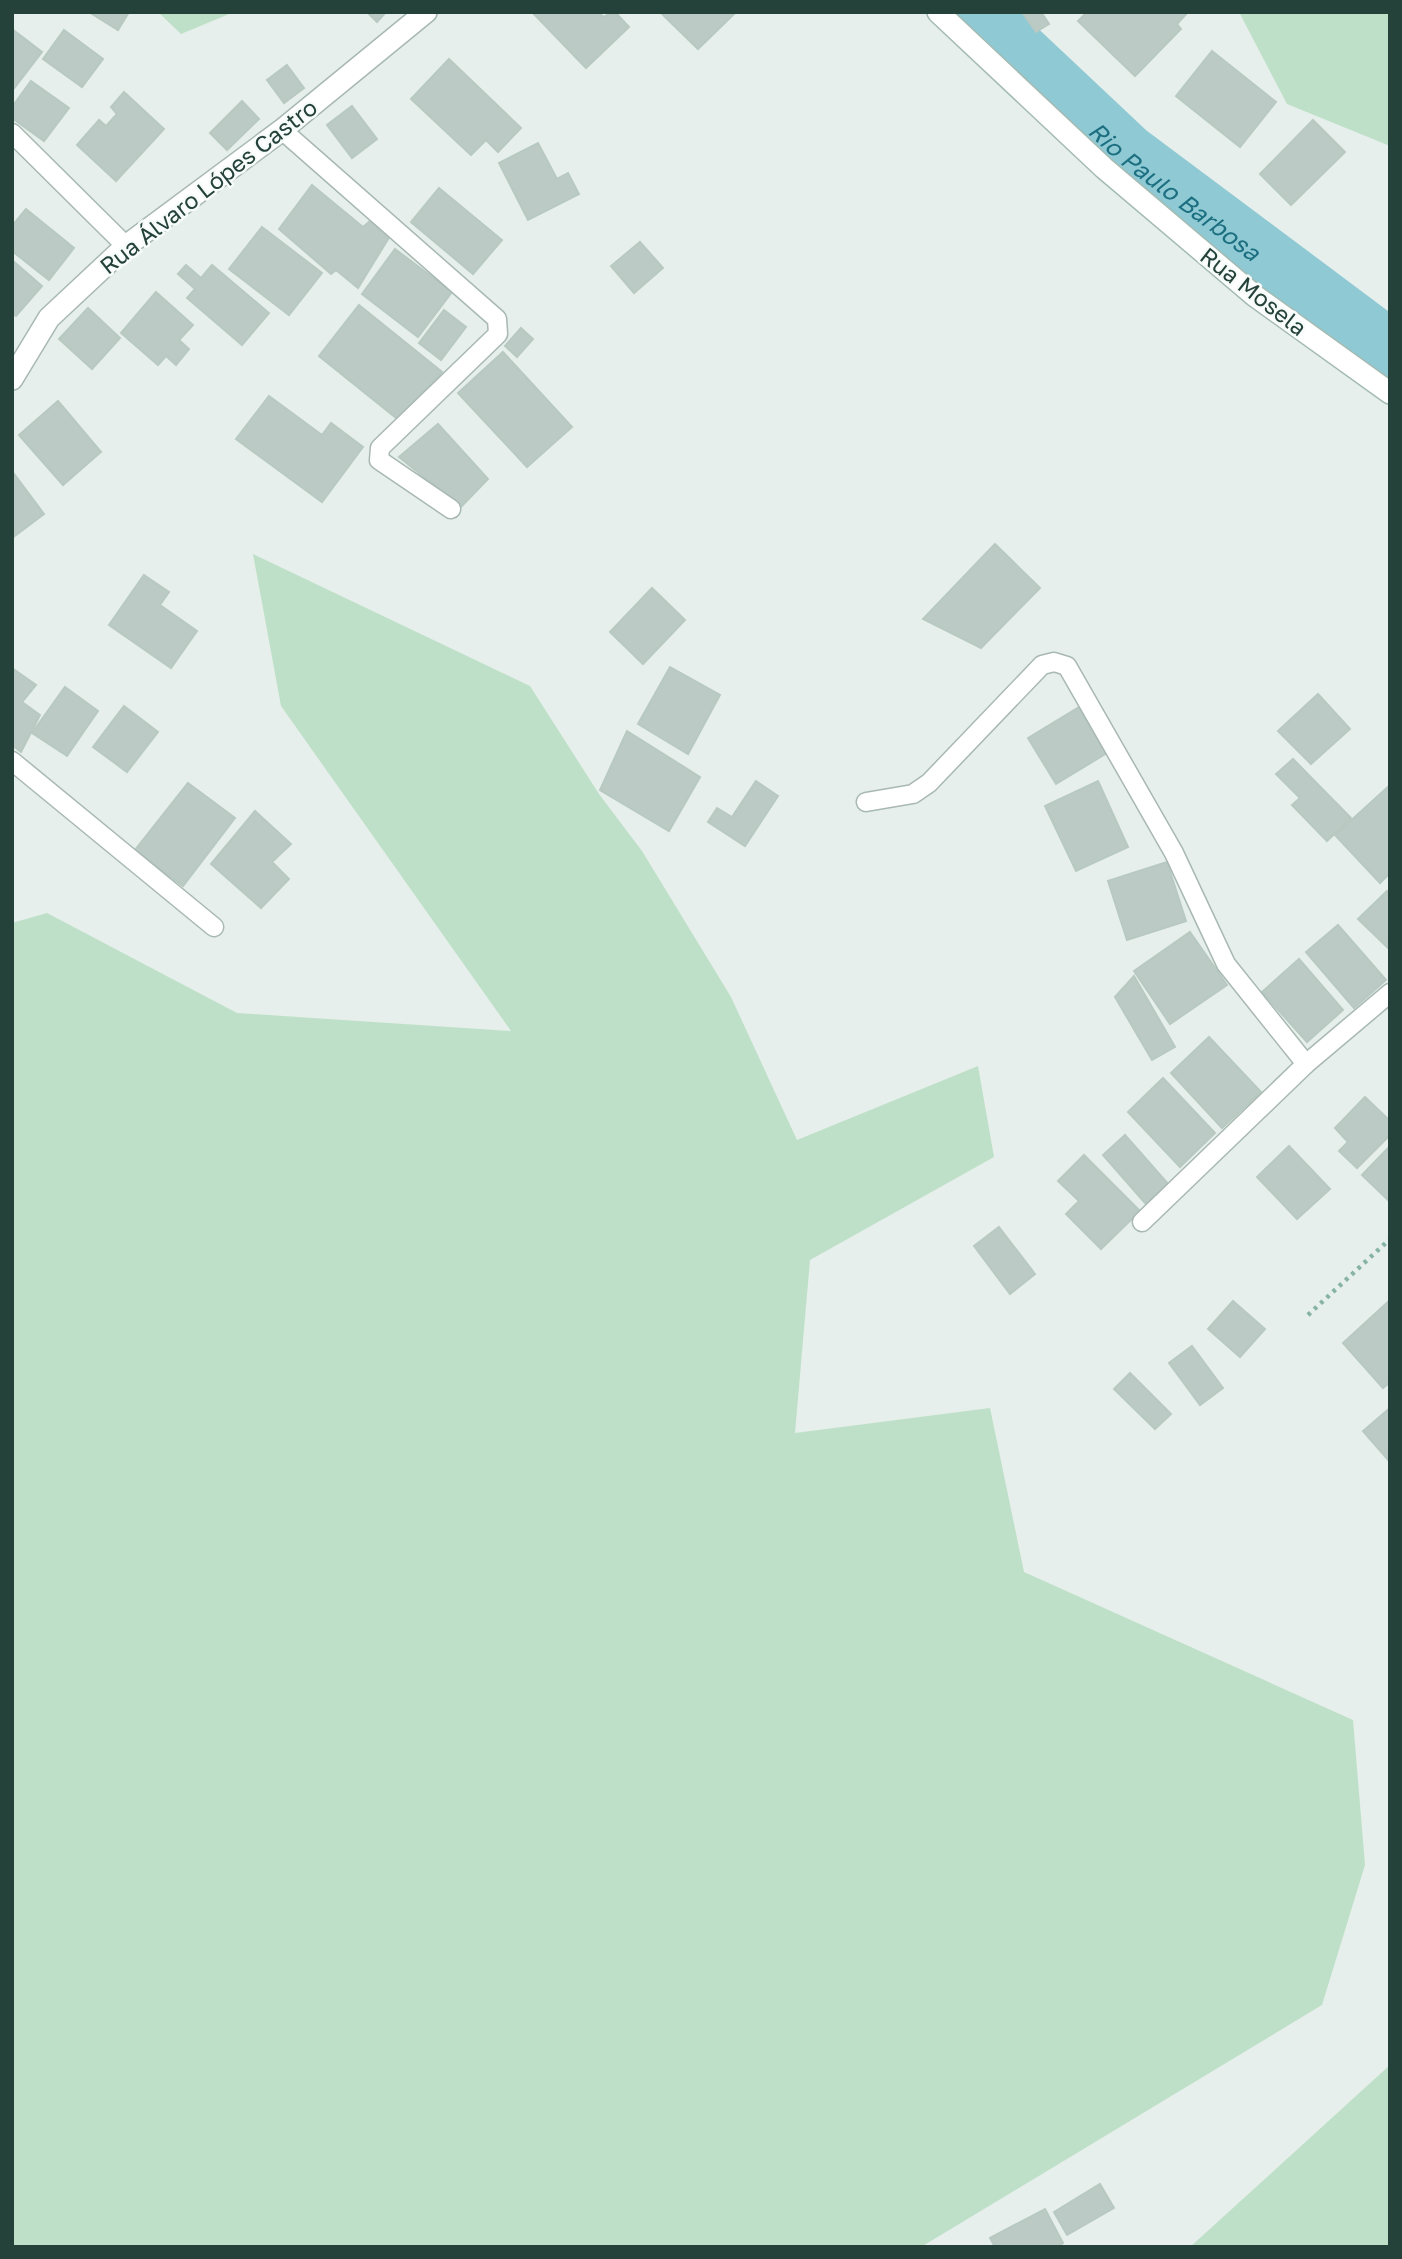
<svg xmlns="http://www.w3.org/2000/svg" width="1402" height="2259" font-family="'Golos Text',sans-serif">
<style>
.green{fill:#bfe0c8}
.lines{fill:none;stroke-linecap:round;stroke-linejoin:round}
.river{stroke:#8ec9d4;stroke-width:65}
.building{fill:#bbcac4;stroke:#b8c9c2;stroke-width:2}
.lane-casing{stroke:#a8b8b2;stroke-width:21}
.street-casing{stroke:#a8b8b2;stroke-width:24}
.secondary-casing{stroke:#a4bbb3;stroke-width:24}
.path{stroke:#86b3a5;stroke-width:4.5;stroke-dasharray:3.5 5;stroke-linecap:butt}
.lane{stroke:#fff;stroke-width:18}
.street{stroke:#fff;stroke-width:21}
.secondary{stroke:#fff;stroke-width:21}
.labels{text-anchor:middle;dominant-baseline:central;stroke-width:5;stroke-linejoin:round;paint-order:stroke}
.street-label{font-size:23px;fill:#24423a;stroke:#f7fbf9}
.water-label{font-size:24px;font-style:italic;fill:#1c6f80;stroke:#f7fbf9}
</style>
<rect width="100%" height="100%" fill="#e6efeb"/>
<!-- green -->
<g class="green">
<path d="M158 12H234L181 34Z"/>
<path d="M1239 12H1390V146L1287 104Z"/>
<path d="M253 554 530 686 599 794 642 851 731 997 797 1140 978 1066 994 1157 810 1260 795 1433 990 1408 1024 1572 1353 1720 1365 1865 1322 2005 921 2247H12V923L47 913 237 1013 511 1031 281 706Z"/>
<path d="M1390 2065V2247H1190Z"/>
</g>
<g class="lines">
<!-- river -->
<path class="river" id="s1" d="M973 12 1125 155 1390 353"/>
</g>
<!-- building -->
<g class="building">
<path d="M89 12H129L118 30Z"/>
<path d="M367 12H386L377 22Z"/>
<path d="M532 12H599L603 17 615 12 629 27 586 68Z"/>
<path d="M660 12H736L698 49Z"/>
<path d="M1022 12H1041L1049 24 1036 32Z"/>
<path d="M1087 12H1188L1177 24 1181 29 1135 76 1078 21Z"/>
<path d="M12 29 42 52 12 91Z"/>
<path d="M64 30 103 59 82 87 43 59Z"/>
<path d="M1212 51 1276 102 1240 147 1176 96Z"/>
<path d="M449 59 521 128 498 152 486 140 471 155 411 99Z"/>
<path d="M287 65 304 88 284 103 267 80Z"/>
<path d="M31 81 69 108 44 141 12 118V107Z"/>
<path d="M124 92 164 129 116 181 77 145 99 120 106 126 117 114 111 107Z"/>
<path d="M242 101 259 119 227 150 210 133Z"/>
<path d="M352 106 377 139 352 158 327 125Z"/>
<path d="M1313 120 1345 152 1291 205 1260 174Z"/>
<path d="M538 143 557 179 568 173 579 194 528 220 499 163Z"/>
<path d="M312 185 363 227 371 220 390 236 358 288 336 270 331 274 279 229Z"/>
<path d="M439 188 502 240 473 274 411 222Z"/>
<path d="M26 209 74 248 49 280 12 251V226Z"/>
<path d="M262 227 322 273 289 315 229 269Z"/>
<path d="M640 242 663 268 634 293 611 266Z"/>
<path d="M395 249 452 292 418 337 362 294Z"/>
<path d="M12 260 42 286 16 316 12 313Z"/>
<path d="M186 265 201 278 212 265 269 313 242 345 187 298 195 289 178 274Z"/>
<path d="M156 292 193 325 179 340 189 349 176 365 166 356 158 365 121 333Z"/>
<path d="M359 305 442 372 400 421 319 356Z"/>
<path d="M88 308 120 338 92 369 59 339Z"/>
<path d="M444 310 466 327 441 360 419 343Z"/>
<path d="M521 328 533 339 517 357 505 346Z"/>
<path d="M503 352 572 427 527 467 458 393Z"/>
<path d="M269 396 322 435 331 423 363 447 322 502 236 439Z"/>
<path d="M58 401 101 452 63 485 19 435Z"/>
<path d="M438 424 488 479 461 507 399 457Z"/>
<path d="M12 471 44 514 12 538Z"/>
<path d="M995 544 1040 588 981 648 923 619Z"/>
<path d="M144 575 169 592 160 605 197 631 171 668 109 625Z"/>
<path d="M652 588 685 620 643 664 610 632Z"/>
<path d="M670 667 720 695 688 754 638 724Z"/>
<path d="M12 668 36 685 22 702 40 715 21 752 12 745Z"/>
<path d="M65 687 98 711 67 756 32 733Z"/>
<path d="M1318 694 1350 729 1311 764 1278 731Z"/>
<path d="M124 706 158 732 127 772 93 747Z"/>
<path d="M1079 707 1107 753 1056 784 1028 738Z"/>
<path d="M627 731 700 777 669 831 600 790Z"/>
<path d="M1293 759 1351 818 1327 841 1292 805 1300 798 1276 774Z"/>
<path d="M756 781 778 796 745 846 708 822 717 808 732 817Z"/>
<path d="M1098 781 1128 847 1076 871 1045 806Z"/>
<path d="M188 783 235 818 183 886 135 850Z"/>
<path d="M1390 785V873L1380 883 1335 835Z"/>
<path d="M255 811 291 844 272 862 289 879 261 908 211 864Z"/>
<path d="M1167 862 1186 921 1127 940 1108 881Z"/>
<path d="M1387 891 1390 894V950L1358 919Z"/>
<path d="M1338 925 1386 980 1354 1008 1306 952Z"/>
<path d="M1190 932 1227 985 1170 1024 1134 971Z"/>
<path d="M1299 959 1343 1010 1307 1042 1262 992Z"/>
<path d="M1134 976 1175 1047 1152 1060 1115 997Z"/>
<path d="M1209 1037 1261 1092 1222 1128 1171 1073Z"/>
<path d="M1163 1078 1215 1133 1180 1167 1128 1112Z"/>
<path d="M1365 1097 1390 1121V1135L1357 1168 1339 1151 1348 1142 1335 1128Z"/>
<path d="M1125 1135 1169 1185 1146 1204 1103 1155Z"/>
<path d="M1289 1146 1330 1189 1297 1219 1257 1177Z"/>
<path d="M1390 1146V1202L1362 1175Z"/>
<path d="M1084 1155 1140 1211 1101 1249 1066 1214 1079 1201 1058 1181Z"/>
<path d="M999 1227 1035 1274 1010 1294 974 1246Z"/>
<path d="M1390 1300V1382L1383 1388 1343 1343Z"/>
<path d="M1233 1301 1265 1329 1240 1357 1208 1329Z"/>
<path d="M1192 1346 1223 1388 1200 1405 1169 1363Z"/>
<path d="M1130 1373 1171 1414 1155 1429 1114 1389Z"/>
<path d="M1390 1408V1462L1363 1431Z"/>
<path d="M1100 2184 1114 2208 1067 2235 1054 2212Z"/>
<path d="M1045 2209 1063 2243 1056 2247H995L990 2238Z"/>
</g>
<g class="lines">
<defs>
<g id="lane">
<path d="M282 130 497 319 498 334 380 448 379 460 451 509"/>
<path d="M12 133 126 246"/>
<path d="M12 761 214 927"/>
<path d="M866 802 913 794 929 783 1042 665 1054 662 1067 666 1174 853 1226 964 1306 1064"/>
<path d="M1142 1222 1306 1064 1390 993"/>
</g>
<path id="street" d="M12 379 49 318 126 246 282 130 426 12"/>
<path id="secondary" d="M938 12 1104 168 1255 296 1390 393"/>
</defs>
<!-- lane casing -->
<use href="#lane" class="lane-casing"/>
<!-- street casing -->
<use href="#street" class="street-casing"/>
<!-- secondary casing -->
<use href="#secondary" class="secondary-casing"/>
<!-- path -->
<path class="path" d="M1308 1315 1390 1239"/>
<!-- lane -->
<use href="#lane" class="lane"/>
<!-- street -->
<use href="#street" class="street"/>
<!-- secondary -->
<use href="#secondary" class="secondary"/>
</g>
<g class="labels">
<!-- street labels -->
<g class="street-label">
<text transform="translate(208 186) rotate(-38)">Rua Álvaro Lópes Castro</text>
<text transform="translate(1254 291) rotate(38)">Rua Mosela</text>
</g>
<!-- water labels -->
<g class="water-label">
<text stroke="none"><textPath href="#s1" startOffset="270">Rio Paulo Barbosa</textPath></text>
</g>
</g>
<!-- border -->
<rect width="1402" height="2259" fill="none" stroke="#24423a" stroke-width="28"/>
</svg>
